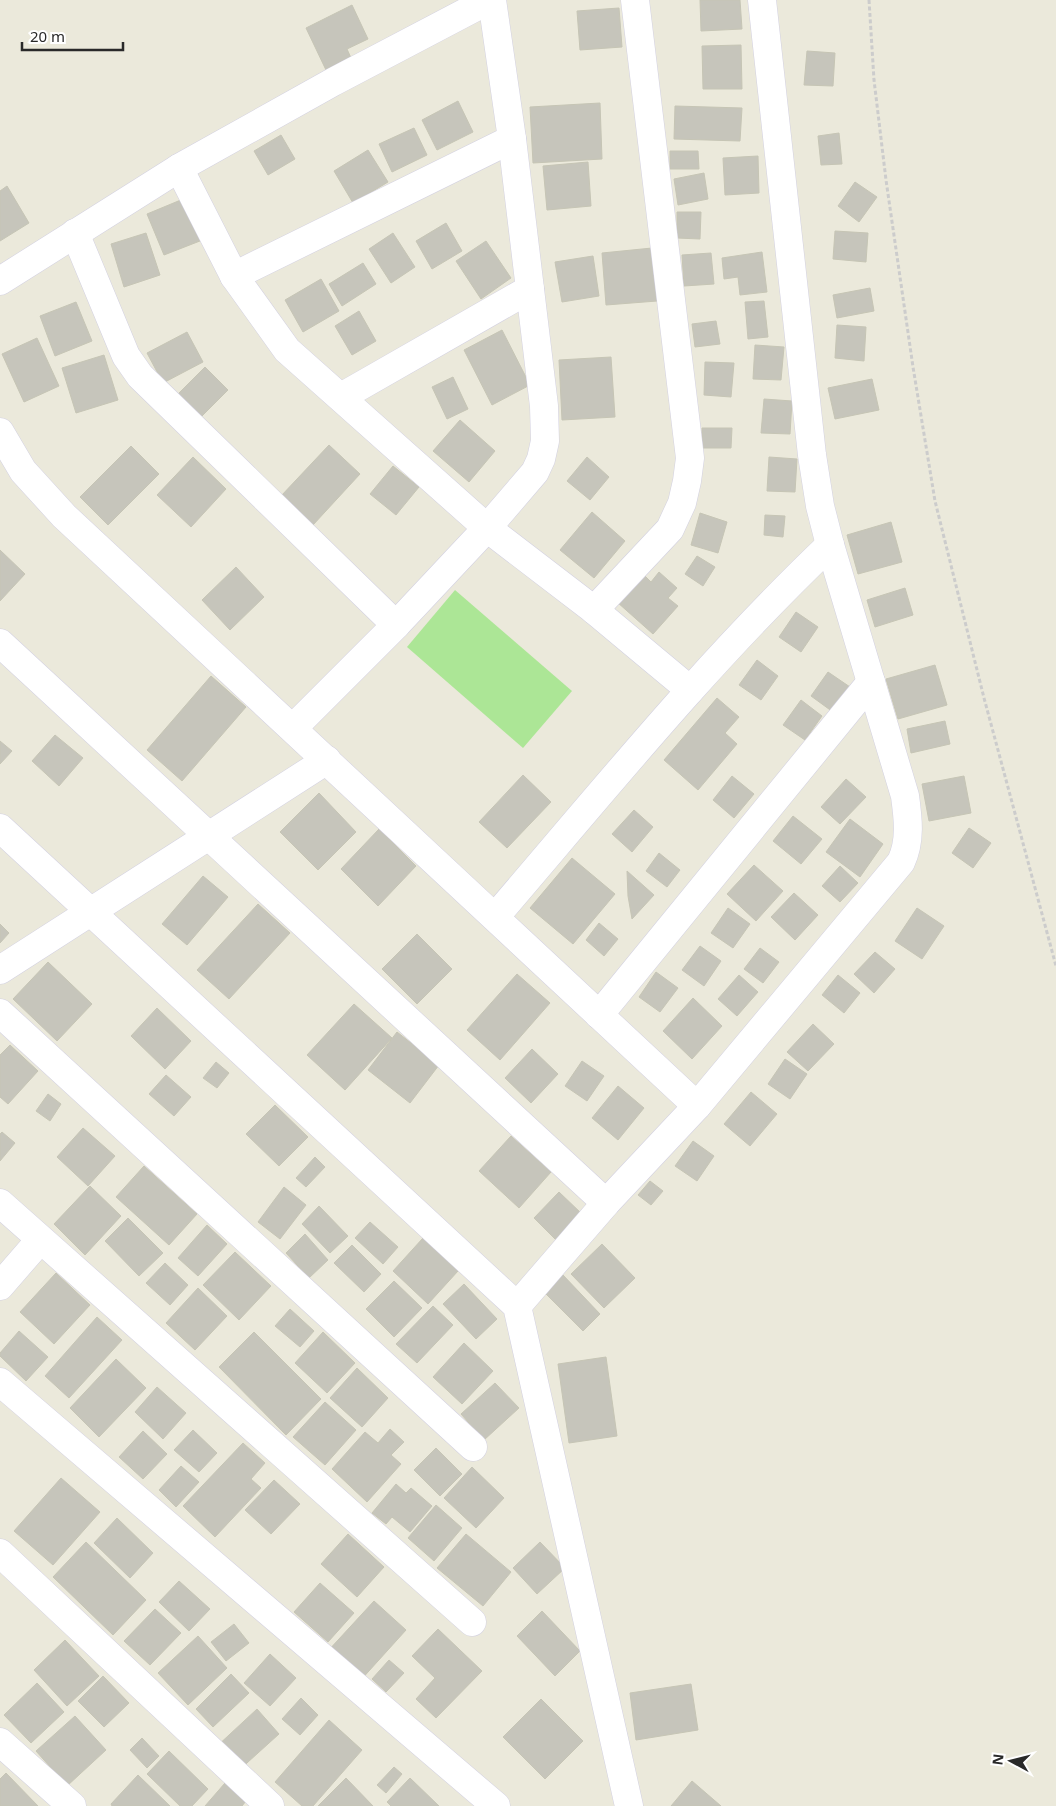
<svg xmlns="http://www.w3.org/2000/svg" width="1056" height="1806" font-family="'Noto Sans',sans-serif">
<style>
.pitch{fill:#ace696}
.building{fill:#c6c5bb;stroke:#c6c5b5}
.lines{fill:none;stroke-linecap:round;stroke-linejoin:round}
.minor-casing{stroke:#d3d1e1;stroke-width:29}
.path{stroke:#ccc;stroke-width:3;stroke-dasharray:4 2.5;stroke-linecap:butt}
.minor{stroke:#fff;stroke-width:28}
</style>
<rect width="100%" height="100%" fill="#ebe9db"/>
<!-- pitch -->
<path class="pitch" d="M455 590 572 691 523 748 407 647Z"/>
<!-- building -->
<g class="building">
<path d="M700 0H740L742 29 701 31Z"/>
<path d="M352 5 368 39 347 49 351 58 326 70 306 28Z"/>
<path d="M619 8 622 47 580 50 577 11Z"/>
<path d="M741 45 742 89H703L702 46Z"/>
<path d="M807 51 835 53 833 86 804 85Z"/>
<path d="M458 101 473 132 437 150 422 120Z"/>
<path d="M600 103 602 159 533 163 530 107Z"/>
<path d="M675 106 742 108 740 141 674 139Z"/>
<path d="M414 128 427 155 392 172 379 144Z"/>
<path d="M839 133 842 164 821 165 818 136Z"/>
<path d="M281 135 295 159 268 175 254 151Z"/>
<path d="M368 150 388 182 353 203 334 171Z"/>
<path d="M670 151H698L699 169H670Z"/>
<path d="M758 156 759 193 725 195 723 158Z"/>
<path d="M588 162 591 206 547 210 543 166Z"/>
<path d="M704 173 708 199 678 205 674 179Z"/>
<path d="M855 182 877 197 859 222 838 206Z"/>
<path d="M7 186 29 223 0 241V191Z"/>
<path d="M188 197 205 239 164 255 147 214Z"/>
<path d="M677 212H701L700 239 677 238Z"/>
<path d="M446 223 462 251 432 269 416 241Z"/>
<path d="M835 231 868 233 866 262 833 259Z"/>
<path d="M146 233 160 275 124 287 111 244Z"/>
<path d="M393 233 415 267 391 283 369 249Z"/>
<path d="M486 241 511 278 481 299 456 261Z"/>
<path d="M652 248 657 301 606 305 602 253Z"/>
<path d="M762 252 767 292 740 295 738 277 724 279 722 258Z"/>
<path d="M711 253 714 284 684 286 682 255Z"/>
<path d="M593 256 599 296 562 302 555 262Z"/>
<path d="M363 263 376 284 342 306 329 284Z"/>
<path d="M321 279 339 311 303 332 285 300Z"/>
<path d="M870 288 874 311 837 318 833 295Z"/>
<path d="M764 301 768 337 748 339 745 302Z"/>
<path d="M76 302 92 341 55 356 40 316Z"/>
<path d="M359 311 376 341 352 355 335 326Z"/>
<path d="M716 321 720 344 695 347 692 324Z"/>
<path d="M837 325 866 327 864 361 835 358Z"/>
<path d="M502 330 530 385 492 405 464 350Z"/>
<path d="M187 332 203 362 163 383 147 353Z"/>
<path d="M37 338 59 386 24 402 2 354Z"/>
<path d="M755 345 784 347 781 380 753 379Z"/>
<path d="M104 355 118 400 76 413 62 368Z"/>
<path d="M611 357 615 417 562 420 559 360Z"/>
<path d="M705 362 734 363 731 397 704 395Z"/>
<path d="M205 367 228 390 200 418 177 395Z"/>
<path d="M453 377 468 409 447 419 432 387Z"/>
<path d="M872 379 879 410 835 419 828 388Z"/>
<path d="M764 399 792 401 790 434 761 433Z"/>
<path d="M460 420 495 451 469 482 433 451Z"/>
<path d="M702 428H732L731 448H702Z"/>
<path d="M329 445 360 474 313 525 281 496Z"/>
<path d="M131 446 159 474 108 525 80 497Z"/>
<path d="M193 457 226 489 191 527 157 495Z"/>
<path d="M587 457 609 477 590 500 567 481Z"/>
<path d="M769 457 797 459 795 492 767 491Z"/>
<path d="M393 466 419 487 396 515 370 494Z"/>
<path d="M592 512 625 541 594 578 560 550Z"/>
<path d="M700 513 727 522 718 553 691 545Z"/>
<path d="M765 515 785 516 783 537 764 535Z"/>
<path d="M891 522 902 562 858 574 847 535Z"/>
<path d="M0 550 25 574 0 601Z"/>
<path d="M697 556 715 567 703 586 685 574Z"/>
<path d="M236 567 264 597 230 630 202 600Z"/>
<path d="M659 572 677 588 668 598 678 606 653 634 617 602 643 574 651 582Z"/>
<path d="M905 588 913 615 875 627 867 600Z"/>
<path d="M796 612 818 627 801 652 779 637Z"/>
<path d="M757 660 778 676 761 700 739 685Z"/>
<path d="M935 665 947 705 898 719 886 679Z"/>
<path d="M828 672 850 687 833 712 811 696Z"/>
<path d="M211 676 246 707 182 781 147 750Z"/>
<path d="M717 698 739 717 725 733 737 744 698 790 664 760Z"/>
<path d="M801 700 822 716 805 740 783 725Z"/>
<path d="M945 721 950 744 911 753 907 729Z"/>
<path d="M55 735 83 758 59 786 32 761Z"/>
<path d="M0 741 12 751 0 764Z"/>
<path d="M523 775 551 802 507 848 479 822Z"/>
<path d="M732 776 754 794 734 818 713 800Z"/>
<path d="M964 776 971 813 929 821 922 784Z"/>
<path d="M846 779 866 797 840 824 821 807Z"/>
<path d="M319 793 356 832 318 870 280 832Z"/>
<path d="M634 810 653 827 632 852 612 834Z"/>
<path d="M793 816 822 839 801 864 773 841Z"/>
<path d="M850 819 883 844 860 877 826 852Z"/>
<path d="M969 828 991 843 973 868 952 853Z"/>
<path d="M379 829 416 866 378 906 341 869Z"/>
<path d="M659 853 680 870 667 887 646 871Z"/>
<path d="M572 858 615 894 573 944 530 908Z"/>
<path d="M754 865 783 891 756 921 727 894Z"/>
<path d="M840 866 858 883 840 902 822 886Z"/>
<path d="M627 871 654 895 632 919 628 896Z"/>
<path d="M203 876 228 897 187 945 162 924Z"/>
<path d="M794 893 818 915 795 940 771 917Z"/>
<path d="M258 904 290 933 229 999 197 970Z"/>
<path d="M728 908 750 924 733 948 711 933Z"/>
<path d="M917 908 944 926 922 959 895 941Z"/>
<path d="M599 923 618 939 604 956 586 940Z"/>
<path d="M0 924 9 933 0 943Z"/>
<path d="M417 934 452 969 417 1004 382 969Z"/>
<path d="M700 946 721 961 704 986 682 970Z"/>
<path d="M760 948 779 962 763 983 744 969Z"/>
<path d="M875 952 895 969 874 993 854 974Z"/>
<path d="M48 962 92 1004 57 1041 13 999Z"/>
<path d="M656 972 678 988 660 1012 639 997Z"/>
<path d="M517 974 550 1003 500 1060 467 1030Z"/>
<path d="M739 975 758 992 737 1016 718 999Z"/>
<path d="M838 975 860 993 844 1013 822 995Z"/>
<path d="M693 998 722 1026 692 1059 663 1031Z"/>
<path d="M354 1004 392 1038 345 1090 307 1055Z"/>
<path d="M157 1008 191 1041 165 1069 131 1036Z"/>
<path d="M813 1024 834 1044 808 1071 787 1052Z"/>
<path d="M397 1032 439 1065 410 1103 368 1070Z"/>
<path d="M10 1045 38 1071 8 1104 0 1097V1055Z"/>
<path d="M532 1049 558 1074 531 1103 505 1078Z"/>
<path d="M785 1059 807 1074 790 1099 768 1084Z"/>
<path d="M582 1061 604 1076 587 1101 565 1086Z"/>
<path d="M216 1062 229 1073 217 1088 203 1078Z"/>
<path d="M166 1075 191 1097 174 1116 149 1094Z"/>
<path d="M618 1086 644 1108 618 1140 592 1118Z"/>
<path d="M751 1092 777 1114 750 1146 724 1124Z"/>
<path d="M48 1094 61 1104 50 1121 36 1111Z"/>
<path d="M275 1105 308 1137 279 1166 246 1134Z"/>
<path d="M83 1128 115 1156 88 1186 57 1157Z"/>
<path d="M2 1132 15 1143 0 1161V1134Z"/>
<path d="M511 1136 551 1172 519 1208 479 1171Z"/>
<path d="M693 1141 714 1156 697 1181 675 1166Z"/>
<path d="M315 1157 325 1167 306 1187 296 1178Z"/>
<path d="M144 1166 197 1214 169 1245 116 1197Z"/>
<path d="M650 1181 663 1191 651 1205 638 1195Z"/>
<path d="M90 1186 121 1216 85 1255 54 1224Z"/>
<path d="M284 1187 306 1205 280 1239 258 1222Z"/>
<path d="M559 1192 582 1214 557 1241 534 1218Z"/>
<path d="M319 1206 348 1236 330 1253 302 1224Z"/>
<path d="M128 1218 163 1253 139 1276 105 1241Z"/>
<path d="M370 1222 398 1247 383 1264 355 1238Z"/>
<path d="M207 1225 227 1244 198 1276 178 1258Z"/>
<path d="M305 1234 328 1260 309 1278 286 1253Z"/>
<path d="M423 1238 458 1271 428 1304 393 1271Z"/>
<path d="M602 1244 635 1278 604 1308 571 1274Z"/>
<path d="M352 1245 381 1274 364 1292 334 1263Z"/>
<path d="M235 1252 271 1286 239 1320 203 1285Z"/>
<path d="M165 1263 188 1285 170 1305 146 1283Z"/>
<path d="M56 1273 90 1305 54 1344 20 1312Z"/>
<path d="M562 1274 600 1314 583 1331 544 1292Z"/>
<path d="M394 1281 422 1308 394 1337 366 1309Z"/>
<path d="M464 1284 497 1319 476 1339 443 1304Z"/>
<path d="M198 1288 227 1316 195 1350 166 1323Z"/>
<path d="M433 1306 453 1325 417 1363 396 1344Z"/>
<path d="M290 1309 314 1331 300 1347 275 1326Z"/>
<path d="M97 1317 122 1340 69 1398 45 1376Z"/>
<path d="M19 1331 48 1357 26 1381 0 1356V1353Z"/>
<path d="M254 1332 321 1399 286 1435 219 1367Z"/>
<path d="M323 1332 355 1363 327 1393 295 1363Z"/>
<path d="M464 1343 493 1371 462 1404 433 1377Z"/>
<path d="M606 1357 617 1436 569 1443 558 1364Z"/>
<path d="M116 1359 146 1388 99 1437 70 1408Z"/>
<path d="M357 1368 388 1398 362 1427 330 1398Z"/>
<path d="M495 1383 519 1408 484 1440 461 1414Z"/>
<path d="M157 1387 186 1413 163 1439 135 1412Z"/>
<path d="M325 1402 356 1430 325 1465 293 1437Z"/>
<path d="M390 1429 404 1442 391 1455 401 1464 367 1502 332 1469 365 1432 378 1443Z"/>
<path d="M193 1430 217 1453 199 1472 174 1450Z"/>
<path d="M143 1431 167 1454 143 1479 119 1457Z"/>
<path d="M243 1443 265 1463 251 1479 261 1488 215 1537 183 1506Z"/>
<path d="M436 1448 462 1474 440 1496 414 1470Z"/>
<path d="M181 1466 199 1482 176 1507 159 1490Z"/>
<path d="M472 1467 504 1498 476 1528 444 1498Z"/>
<path d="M61 1478 100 1512 53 1565 14 1531Z"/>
<path d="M274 1480 300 1504 271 1534 245 1510Z"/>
<path d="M396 1484 406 1493 411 1488 432 1506 410 1532 392 1517 386 1524 372 1513Z"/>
<path d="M436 1505 462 1528 434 1561 408 1538Z"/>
<path d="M117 1518 153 1553 130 1578 94 1543Z"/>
<path d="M348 1534 384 1567 357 1597 321 1564Z"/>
<path d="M466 1534 511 1572 483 1606 437 1568Z"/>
<path d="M86 1542 146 1600 113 1635 53 1577Z"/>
<path d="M540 1542 565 1568 537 1594 513 1568Z"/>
<path d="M179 1581 210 1609 189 1631 159 1602Z"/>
<path d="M320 1583 354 1613 328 1642 294 1612Z"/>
<path d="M374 1601 406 1630 359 1682 327 1652Z"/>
<path d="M155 1609 181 1633 150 1665 124 1641Z"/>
<path d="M542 1611 580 1651 555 1676 517 1636Z"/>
<path d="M234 1624 249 1643 226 1661 211 1642Z"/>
<path d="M438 1629 482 1671 436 1718 416 1699 435 1678 412 1656Z"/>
<path d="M198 1636 227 1668 188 1705 158 1673Z"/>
<path d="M65 1640 99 1676 67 1706 34 1670Z"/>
<path d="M270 1654 296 1678 270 1706 244 1683Z"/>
<path d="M389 1660 404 1673 386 1692 372 1679Z"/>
<path d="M231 1674 249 1693 213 1727 196 1709Z"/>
<path d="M103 1676 129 1703 104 1727 78 1701Z"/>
<path d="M37 1683 64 1712 31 1743 4 1715Z"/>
<path d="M691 1684 698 1730 636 1740 630 1693Z"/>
<path d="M301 1698 318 1715 300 1735 282 1719Z"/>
<path d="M541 1699 583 1741 545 1779 503 1737Z"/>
<path d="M257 1709 279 1734 237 1772 215 1748Z"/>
<path d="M75 1716 106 1750 67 1786 36 1751Z"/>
<path d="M329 1720 362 1750 313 1806H302L275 1782Z"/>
<path d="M142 1738 159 1756 147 1768 130 1750Z"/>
<path d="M169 1751 208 1789 192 1806H180L147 1774Z"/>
<path d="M394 1767 402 1774 386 1793 377 1785Z"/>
<path d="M6 1773 38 1806H0V1779Z"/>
<path d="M138 1775 170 1806H112L111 1804Z"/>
<path d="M346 1778 373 1806H318Z"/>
<path d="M410 1778 439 1806H391L387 1802Z"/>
<path d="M692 1781 721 1806H671Z"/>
<path d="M225 1783 246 1801 242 1806H205Z"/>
</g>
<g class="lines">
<defs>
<g id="minor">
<path d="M179 168 234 276 287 350 487 528 594 610 690 690"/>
<path d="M75 233 126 356 140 376 396 625"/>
<path d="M234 276 512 139"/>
<path d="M0 281 179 168 333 82 489 0"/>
<path d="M341 397 530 289"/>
<path d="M0 432 23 471 64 516 697 1106"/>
<path d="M594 610 670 529 682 503 687 481 690 458 635 0"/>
<path d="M0 643 606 1203"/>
<path d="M293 728 396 625 487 528 535 472 541 459 545 441 544 406 512 139 492 0"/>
<path d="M0 828 517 1306 629 1806"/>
<path d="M495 917C604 790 709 660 830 545"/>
<path d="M0 970 327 760"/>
<path d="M0 1013 473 1447"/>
<path d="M599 1015 871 682"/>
<path d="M0 1203 472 1622"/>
<path d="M0 1286 40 1240"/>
<path d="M517 1306 606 1203 697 1106 901 862C911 841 908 818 905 796L830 545 820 506 812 455 762 0"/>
<path d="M0 1382 496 1806"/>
<path d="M0 1553 270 1806"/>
<path d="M0 1742 72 1806"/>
</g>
</defs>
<!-- minor casing -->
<use href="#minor" class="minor-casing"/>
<!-- path -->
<path class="path" d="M869 0 874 80 886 180 913 367 935 501 984 698 1056 966"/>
<!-- minor -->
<use href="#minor" class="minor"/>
</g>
<!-- north arrow -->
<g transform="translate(1011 1761) rotate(277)" stroke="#ffffff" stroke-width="4" paint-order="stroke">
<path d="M0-4L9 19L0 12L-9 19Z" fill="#292929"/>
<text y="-8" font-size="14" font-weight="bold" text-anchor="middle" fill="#292929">N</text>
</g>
<!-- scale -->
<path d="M22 42v8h101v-8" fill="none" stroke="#292929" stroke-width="2.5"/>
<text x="30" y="42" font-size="15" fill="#292929" stroke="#ffffff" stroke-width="4" paint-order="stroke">20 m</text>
</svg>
